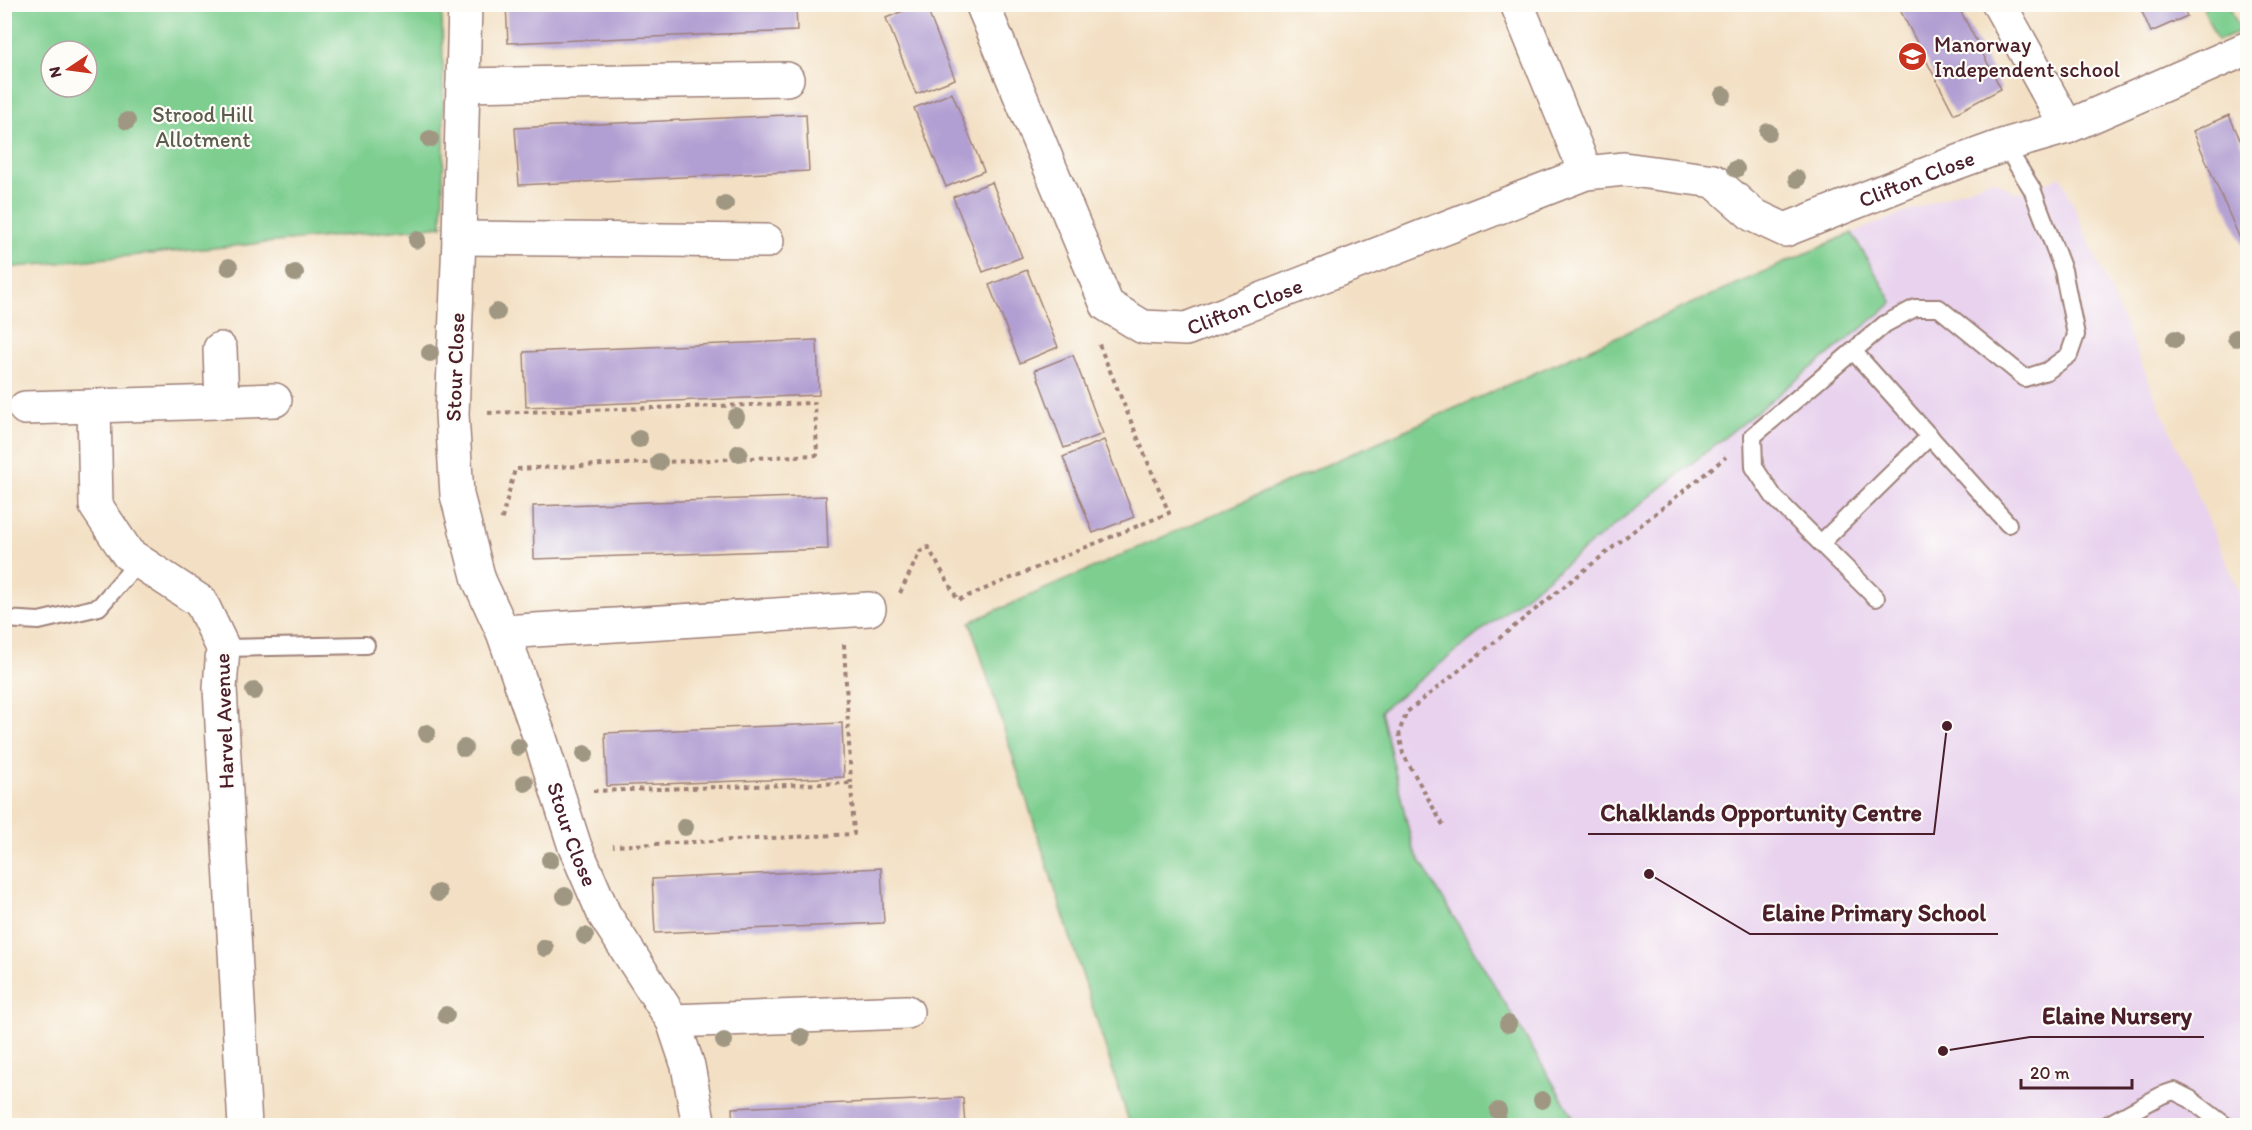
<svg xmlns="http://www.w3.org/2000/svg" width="2252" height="1130" font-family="Itim,sans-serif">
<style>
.built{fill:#e8d2ee}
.green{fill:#7dce8f;stroke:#64765d;stroke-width:1.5;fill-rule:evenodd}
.building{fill:#b19ed2}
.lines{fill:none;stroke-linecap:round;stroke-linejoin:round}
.lane-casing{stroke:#9e8078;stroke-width:20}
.street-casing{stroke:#9e8078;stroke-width:36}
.path{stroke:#9e8078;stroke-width:4;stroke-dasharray:4.5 4.5;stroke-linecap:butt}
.lane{stroke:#fff;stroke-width:16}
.street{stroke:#fff;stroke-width:33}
.tree{fill:#a09783}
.labels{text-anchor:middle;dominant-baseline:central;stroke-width:4.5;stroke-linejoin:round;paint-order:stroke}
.poi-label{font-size:22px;fill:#4a1f2b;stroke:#fdfcf7;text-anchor:start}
.park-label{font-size:22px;fill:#5c5c4e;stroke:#fdfcf7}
.street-label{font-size:22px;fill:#4a1f2b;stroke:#fdfcf7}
.leader{fill:none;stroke:#4a1f2b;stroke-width:2}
.callout-dot{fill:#4a1f2b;stroke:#fdfcf7;stroke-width:2}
.callout-label{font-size:24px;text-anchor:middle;font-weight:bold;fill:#4a1f2b;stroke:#fdfcf7;stroke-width:4.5;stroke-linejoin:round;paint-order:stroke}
</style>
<rect width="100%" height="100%" fill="#fdfcf7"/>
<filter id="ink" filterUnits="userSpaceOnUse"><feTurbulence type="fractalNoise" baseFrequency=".0167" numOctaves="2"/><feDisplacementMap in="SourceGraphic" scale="12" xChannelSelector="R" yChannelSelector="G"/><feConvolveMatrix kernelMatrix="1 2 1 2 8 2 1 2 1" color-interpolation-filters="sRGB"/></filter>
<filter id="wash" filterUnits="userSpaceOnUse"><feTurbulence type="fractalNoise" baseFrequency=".008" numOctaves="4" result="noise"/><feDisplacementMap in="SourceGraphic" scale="24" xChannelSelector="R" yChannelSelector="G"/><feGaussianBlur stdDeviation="1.35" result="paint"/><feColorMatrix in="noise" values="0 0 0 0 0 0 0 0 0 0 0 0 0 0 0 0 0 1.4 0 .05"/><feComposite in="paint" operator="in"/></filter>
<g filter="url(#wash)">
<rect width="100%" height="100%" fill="#f3e0c4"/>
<!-- built -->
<path class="built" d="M2061 176 2247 610V1125H1130L970 622 1852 233 1993 179 2016 193 2032 189Z"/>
<!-- green -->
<g class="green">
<path d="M5 4 442 5 444 143 442 226 5 268ZM51 51H87V87H51Z"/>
<path d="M2202 5H2229L2240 31 2217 41Z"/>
<path d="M1852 233 1893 303 1381 711 1413 849 1578 1125H1130L970 622Z"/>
</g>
<g id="blocks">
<!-- building -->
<g class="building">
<path d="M506 4H796L797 31 508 43Z"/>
<path d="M920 4H925L955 79 916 94 886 18Z"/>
<path d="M1897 4H1957L2001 89 1954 114Z"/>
<path d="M2139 5H2182L2187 16 2151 32Z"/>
<path d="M952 93 984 171 946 187 914 108Z"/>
<path d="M806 114 809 171 519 185 515 128Z"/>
<path d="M2229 115 2248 157V257L2193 131Z"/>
<path d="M992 182 1022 257 983 272 953 197Z"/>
<path d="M1027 270 1058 347 1020 363 989 285Z"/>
<path d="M817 340 819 395 526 407 524 352Z"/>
<path d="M1073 355 1103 434 1064 448 1035 370Z"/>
<path d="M1104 440 1134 517 1093 533 1063 457Z"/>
<path d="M826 496 828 549 534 559 533 506Z"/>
<path d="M842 723 844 777 607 786 605 733Z"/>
<path d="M881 868 884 923 655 933 652 879Z"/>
<path d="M963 1098 965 1126H733L732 1108Z"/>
</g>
</g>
</g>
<g filter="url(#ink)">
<use href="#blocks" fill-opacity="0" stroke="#9e8078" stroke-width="1.5"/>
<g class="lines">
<defs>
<g id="lane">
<path d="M1854 352 2008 524"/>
<path d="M1821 543 1930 436"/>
<path d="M1876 598 1774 497 1754 467 1753 436 1885 324 1915 308H1939L2025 378 2047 371 2069 355 2076 335 2063 270 2032 189 2005 145"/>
<path d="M4 619 39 621 99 607 139 561"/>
<path d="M223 648 366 645"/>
<path d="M2105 1126 2162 1095 2174 1091 2190 1099 2226 1126"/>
</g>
<g id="street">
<path id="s1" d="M465 4 459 238 452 414 457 495 479 580 503 632 540 738 575 847 604 914 673 1021 688 1066 699 1126"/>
<path id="s2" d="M987 4 983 6 1107 305 1143 327 1186 329 1586 173 1624 169 1714 181 1753 215 1785 230 1947 166 2005 145 2067 127 2248 48"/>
<path d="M1517 4 1586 173"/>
<path d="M1999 4 2067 127"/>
<path d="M463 85 787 79"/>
<path d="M459 238 767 241"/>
<path d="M220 349 222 402"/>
<path d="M25 408 94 406"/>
<path d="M503 632 869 609"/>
<path d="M673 1021 907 1012"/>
<path d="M245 1126 220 688 223 648 201 602 128 554 96 506 94 406 275 400"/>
</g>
</defs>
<!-- lane casing -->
<use href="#lane" class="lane-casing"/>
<!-- street casing -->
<use href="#street" class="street-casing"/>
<!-- path -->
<g class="path">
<path d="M488 413 815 403 817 455 515 469 501 522"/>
<path d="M900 593 920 552 928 547 958 600 1169 513 1098 342"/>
<path d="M844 644 851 783"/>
<path d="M593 791 851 783 854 834 613 846"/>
<path d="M1443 825 1403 754 1399 732 1407 712 1726 457"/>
</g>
<!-- lane -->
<use href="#lane" class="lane"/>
<!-- street -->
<use href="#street" class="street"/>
</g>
<!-- trees -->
<g class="tree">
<circle cx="1723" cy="95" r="9"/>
<circle cx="127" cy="121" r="9"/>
<circle cx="1768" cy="132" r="9"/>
<circle cx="430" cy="139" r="9"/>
<circle cx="1736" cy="169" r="9"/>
<circle cx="1797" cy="179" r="9"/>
<circle cx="725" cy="204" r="9"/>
<circle cx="417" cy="240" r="9"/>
<circle cx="229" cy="267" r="9"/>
<circle cx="295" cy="273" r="9"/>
<circle cx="497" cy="312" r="9"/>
<circle cx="2236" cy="338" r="9"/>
<circle cx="2175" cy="339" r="9"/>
<circle cx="430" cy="353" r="9"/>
<circle cx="736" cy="417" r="9"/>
<circle cx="639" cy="439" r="9"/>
<circle cx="739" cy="453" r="9"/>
<circle cx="659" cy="462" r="9"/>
<circle cx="254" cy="691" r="9"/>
<circle cx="427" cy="733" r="9"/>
<circle cx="518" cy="747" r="9"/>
<circle cx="464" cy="748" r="9"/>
<circle cx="585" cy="754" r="9"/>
<circle cx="525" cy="783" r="9"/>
<circle cx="685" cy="827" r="9"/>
<circle cx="550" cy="860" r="9"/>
<circle cx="438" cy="893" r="9"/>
<circle cx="565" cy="896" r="9"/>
<circle cx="585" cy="936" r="9"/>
<circle cx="545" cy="948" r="9"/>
<circle cx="446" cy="1015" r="9"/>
<circle cx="1508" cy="1024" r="9"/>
<circle cx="801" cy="1037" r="9"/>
<circle cx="724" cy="1041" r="9"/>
<circle cx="1542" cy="1100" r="9"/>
<circle cx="1498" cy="1111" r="9"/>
</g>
</g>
<!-- icons -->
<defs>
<symbol id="school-disc" viewBox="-11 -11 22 22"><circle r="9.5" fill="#c8321e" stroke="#fdfcf7"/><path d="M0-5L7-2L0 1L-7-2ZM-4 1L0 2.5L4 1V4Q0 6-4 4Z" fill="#fff"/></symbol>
</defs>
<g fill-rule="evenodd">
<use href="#school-disc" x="1896" y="40" width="33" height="33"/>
</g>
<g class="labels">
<!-- poi labels -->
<g class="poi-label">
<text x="1934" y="44">Manorway<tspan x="1934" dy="25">Independent school</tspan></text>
</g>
<!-- park labels -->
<g class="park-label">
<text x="203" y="114">Strood Hill<tspan x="203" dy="25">Allotment</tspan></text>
</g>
<!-- street labels -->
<g class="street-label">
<text stroke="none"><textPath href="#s2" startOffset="1200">Clifton Close</textPath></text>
<text stroke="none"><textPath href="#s2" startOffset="476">Clifton Close</textPath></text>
<text transform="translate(455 367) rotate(-88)">Stour Close</text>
<text transform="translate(224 721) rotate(-92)">Harvel Avenue</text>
<text stroke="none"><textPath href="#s1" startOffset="850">Stour Close</textPath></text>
</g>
</g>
<!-- callouts -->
<path class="leader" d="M1947 726L1934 834H1588M1649 874L1750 934H1998M1943 1051L2030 1037H2204"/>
<g class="callout-dot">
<circle cx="1947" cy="726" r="6"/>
<circle cx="1649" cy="874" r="6"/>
<circle cx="1943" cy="1051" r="6"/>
</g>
<g class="callout-label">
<text x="1761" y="821">Chalklands Opportunity Centre</text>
<text x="1874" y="921">Elaine Primary School</text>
<text x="2117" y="1024">Elaine Nursery</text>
</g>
<!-- margin -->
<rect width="2252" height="1130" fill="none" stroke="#fdfcf7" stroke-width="24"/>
<!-- north arrow -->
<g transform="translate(69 69) rotate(257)"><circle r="28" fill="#fdfcf7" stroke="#b5a4a5" stroke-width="1.5"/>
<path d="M0-4.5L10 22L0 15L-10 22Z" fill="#c8321e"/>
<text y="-9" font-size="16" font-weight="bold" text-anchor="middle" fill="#4a1f2b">N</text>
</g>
<!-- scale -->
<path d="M2021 1079v9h111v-9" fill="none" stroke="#4a1f2b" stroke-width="3"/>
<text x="2030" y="1079" font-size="18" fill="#4a1f2b" stroke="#fdfcf7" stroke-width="4.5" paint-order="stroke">20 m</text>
</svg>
